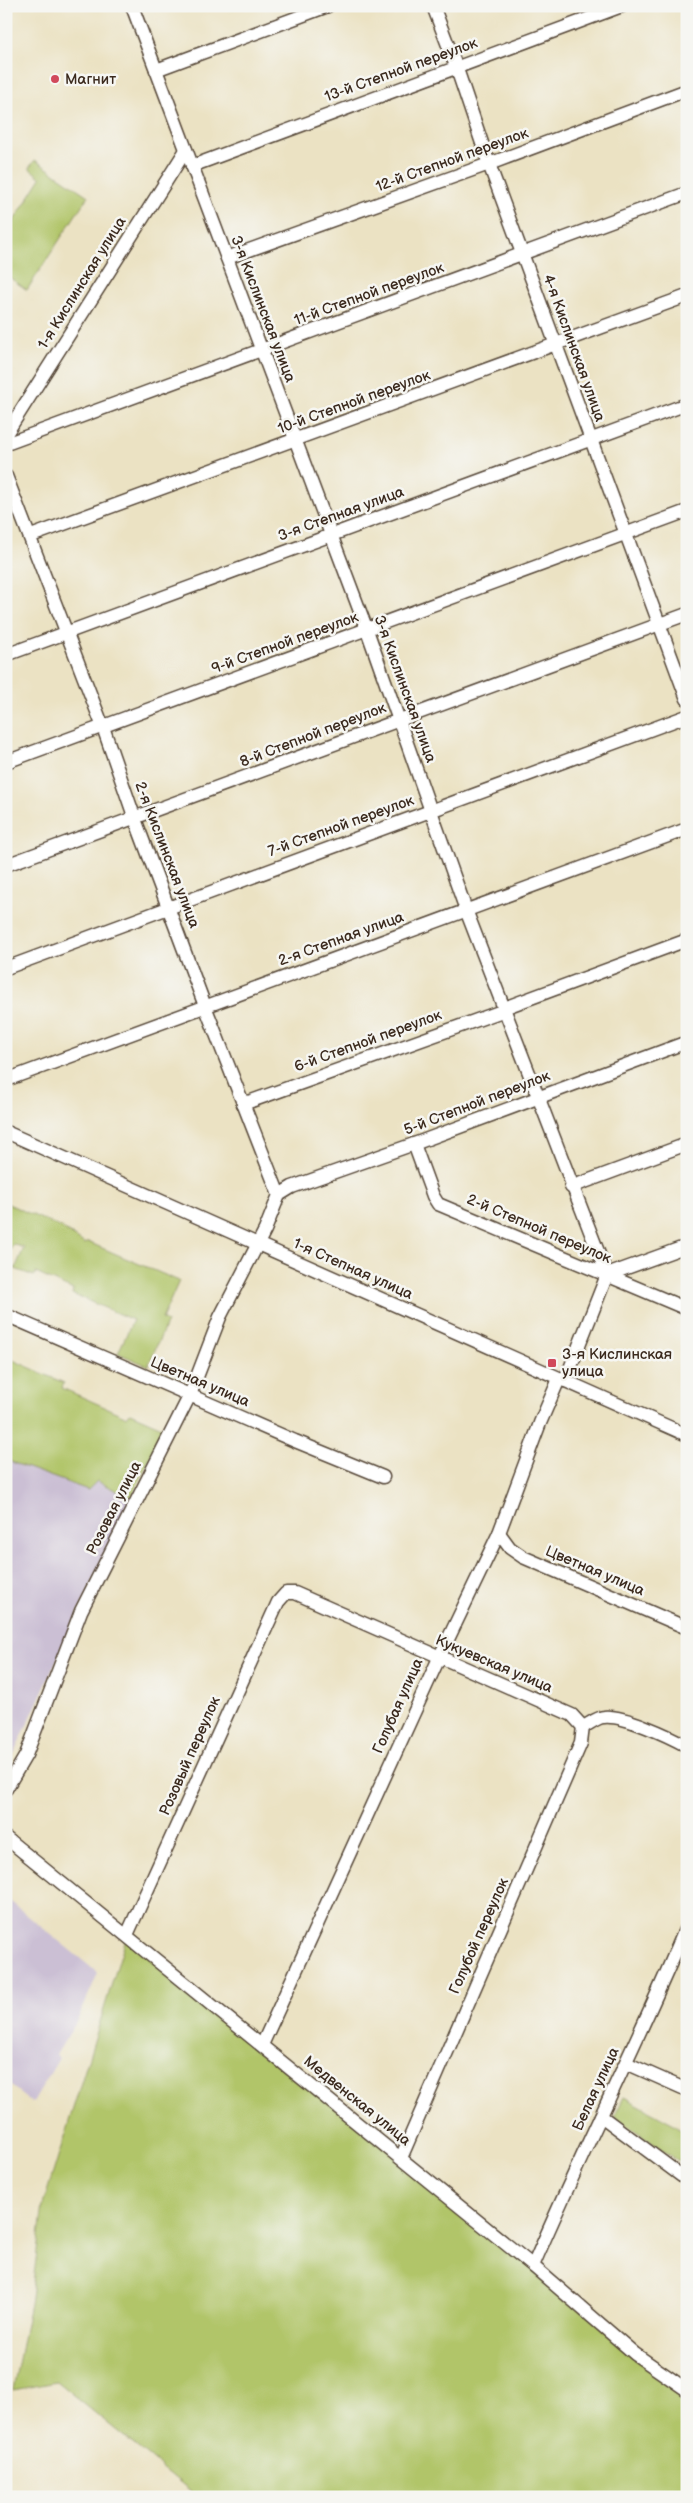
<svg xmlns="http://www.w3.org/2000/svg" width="693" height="2503" font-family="'Balsamiq Sans',sans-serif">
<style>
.industrial{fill:#cbbfd4}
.green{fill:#b1c569;stroke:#767844}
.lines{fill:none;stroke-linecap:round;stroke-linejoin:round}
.minor-casing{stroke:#554637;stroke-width:15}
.minor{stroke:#fff;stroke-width:12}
.poi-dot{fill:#d1495b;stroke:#f6f6f2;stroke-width:2}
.labels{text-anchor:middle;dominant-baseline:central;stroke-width:5;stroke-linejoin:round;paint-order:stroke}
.street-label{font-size:15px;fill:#3b2a1e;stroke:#f6f6f2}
.poi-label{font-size:15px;fill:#3b2a1e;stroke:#f6f6f2;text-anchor:start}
</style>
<rect width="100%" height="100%" fill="#f6f6f2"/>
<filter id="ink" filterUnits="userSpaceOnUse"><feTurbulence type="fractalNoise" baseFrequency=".02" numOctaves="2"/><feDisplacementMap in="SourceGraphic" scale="10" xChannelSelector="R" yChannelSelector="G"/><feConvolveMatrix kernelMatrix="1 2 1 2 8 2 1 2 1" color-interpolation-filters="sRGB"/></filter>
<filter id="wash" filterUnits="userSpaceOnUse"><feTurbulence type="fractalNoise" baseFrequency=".0096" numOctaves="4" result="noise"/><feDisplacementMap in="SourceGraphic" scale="20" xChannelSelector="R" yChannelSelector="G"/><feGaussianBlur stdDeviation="1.12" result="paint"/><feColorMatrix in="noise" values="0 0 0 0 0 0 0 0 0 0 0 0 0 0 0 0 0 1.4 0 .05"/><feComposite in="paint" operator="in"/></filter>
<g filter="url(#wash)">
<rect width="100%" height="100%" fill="#ebe2c3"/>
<!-- industrial -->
<g class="industrial">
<path d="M6 1460 88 1490 96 1481 131 1498 6 1771Z"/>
<path d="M6 1898 98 1973 78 2019 56 2055 59 2058 33 2103 6 2082Z"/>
</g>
<!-- green -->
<g class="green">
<path d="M35 160 88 196 27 290 6 275V233L41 178 29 168Z"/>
<path d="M6 1203 62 1228 85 1244 88 1242 179 1281 162 1319 167 1322 148 1366 118 1353 133 1320 72 1294 73 1290 36 1273 34 1276 15 1269 24 1248 13 1244 6 1258Z"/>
<path d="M6 1357 64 1383 62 1388 127 1417 130 1413 164 1428 131 1498 97 1481 88 1490 6 1460Z"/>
<path d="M127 1935 687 2394V2497H198L57 2382 13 2390 31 2298 43 2205Z"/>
<path d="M624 2097 676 2125 687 2135V2158L683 2164 614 2117Z"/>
</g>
</g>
<g filter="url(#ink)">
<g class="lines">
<defs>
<g id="minor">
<path d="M132 6 367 630 466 910 607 1275 565 1381"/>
<path d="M433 6 456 66 489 164 687 699"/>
<path d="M156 70 328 6"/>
<path d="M192 166 622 6"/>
<path d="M227 258 489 164 687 90"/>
<path d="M6 434 186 150"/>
<path d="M6 444 687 193"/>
<path d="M6 476 103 727 135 819 205 1006 279 1195 265 1230 220 1317 190 1395 81 1611 26 1755 6 1789"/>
<path d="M31 536 687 296"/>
<path d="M6 655 687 404"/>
<path d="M6 762 687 511"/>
<path d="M6 865 687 614"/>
<path d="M6 968 687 716"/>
<path d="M504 1008 687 940"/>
<path d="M6 1080 687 829"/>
<path d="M243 1104 505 1010"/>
<path d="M6 1132 687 1435"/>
<path d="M414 1144 433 1196 438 1204 687 1309"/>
<path d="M571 1187 687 1144"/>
<path d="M279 1195 292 1187 414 1144 687 1042"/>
<path d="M607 1275 687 1246"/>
<path d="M6 1315 295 1441 383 1477"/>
<path d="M499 1533 510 1548 523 1557 687 1628"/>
<path d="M6 1838 533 2266 635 2354 687 2390"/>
<path d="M127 1935 278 1602 286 1593H295L572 1715 583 1727C589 1724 598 1717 604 1717 624 1715 669 1736 687 1746"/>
<path d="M262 2045 439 1658 499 1533 540 1423 559 1379"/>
<path d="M626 2063 687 2090"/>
<path d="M601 2116 687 2180"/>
<path d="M401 2158 581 1743 583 1727"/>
<path d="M533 2266C582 2151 639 2040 687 1925"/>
</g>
</defs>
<!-- minor casing -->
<use href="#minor" class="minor-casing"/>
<!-- minor -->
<use href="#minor" class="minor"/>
</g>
</g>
<!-- markers -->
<g class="poi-dot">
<circle cx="55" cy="79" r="5"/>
<rect x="547" y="1358" width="10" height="10" rx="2.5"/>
</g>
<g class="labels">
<!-- street labels -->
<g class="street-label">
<text transform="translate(401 70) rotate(-20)">13-й Степной переулок</text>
<text transform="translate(452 160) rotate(-20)">12-й Степной переулок</text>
<text transform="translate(82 283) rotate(-58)">1-я Кислинская улица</text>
<text transform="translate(369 294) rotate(-20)">11-й Степной переулок</text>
<text transform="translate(263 309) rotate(69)">3-я Кислинская улица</text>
<text transform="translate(574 348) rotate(70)">4-я Кислинская улица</text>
<text transform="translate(354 402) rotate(-20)">10-й Степной переулок</text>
<text transform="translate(341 514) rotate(-20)">3-я Степная улица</text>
<text transform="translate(285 643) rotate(-20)">9-й Степной переулок</text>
<text transform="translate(405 689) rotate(70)">3-я Кислинская улица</text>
<text transform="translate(313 735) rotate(-21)">8-й Степной переулок</text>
<text transform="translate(341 826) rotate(-20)">7-й Степной переулок</text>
<text transform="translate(167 855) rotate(69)">2-я Кислинская улица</text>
<text transform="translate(341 939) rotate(-20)">2-я Степная улица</text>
<text transform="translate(368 1041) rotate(-20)">6-й Степной переулок</text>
<text transform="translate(477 1103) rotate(-21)">5-й Степной переулок</text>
<text transform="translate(539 1229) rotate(23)">2-й Степной переулок</text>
<text transform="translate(353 1269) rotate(24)">1-я Степная улица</text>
<text transform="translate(200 1382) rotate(23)">Цветная улица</text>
<text transform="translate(114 1508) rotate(-63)">Розовая улица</text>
<text transform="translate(595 1571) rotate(23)">Цветная улица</text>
<text transform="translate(494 1664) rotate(23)">Кукуевская улица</text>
<text transform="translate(398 1706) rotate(-66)">Голубая улица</text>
<text transform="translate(190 1756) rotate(-66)">Розовый переулок</text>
<text transform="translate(479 1936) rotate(-66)">Голубой переулок</text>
<text transform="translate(596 2089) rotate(-65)">Белая улица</text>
<text transform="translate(357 2101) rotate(39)">Медвенская улица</text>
</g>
<!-- poi labels -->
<g class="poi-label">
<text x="65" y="79">Магнит</text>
<text x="562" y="1354">3-я Кислинская<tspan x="562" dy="17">улица</tspan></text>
</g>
</g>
<!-- margin -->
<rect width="693" height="2503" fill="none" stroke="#f6f6f2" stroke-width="25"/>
</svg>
